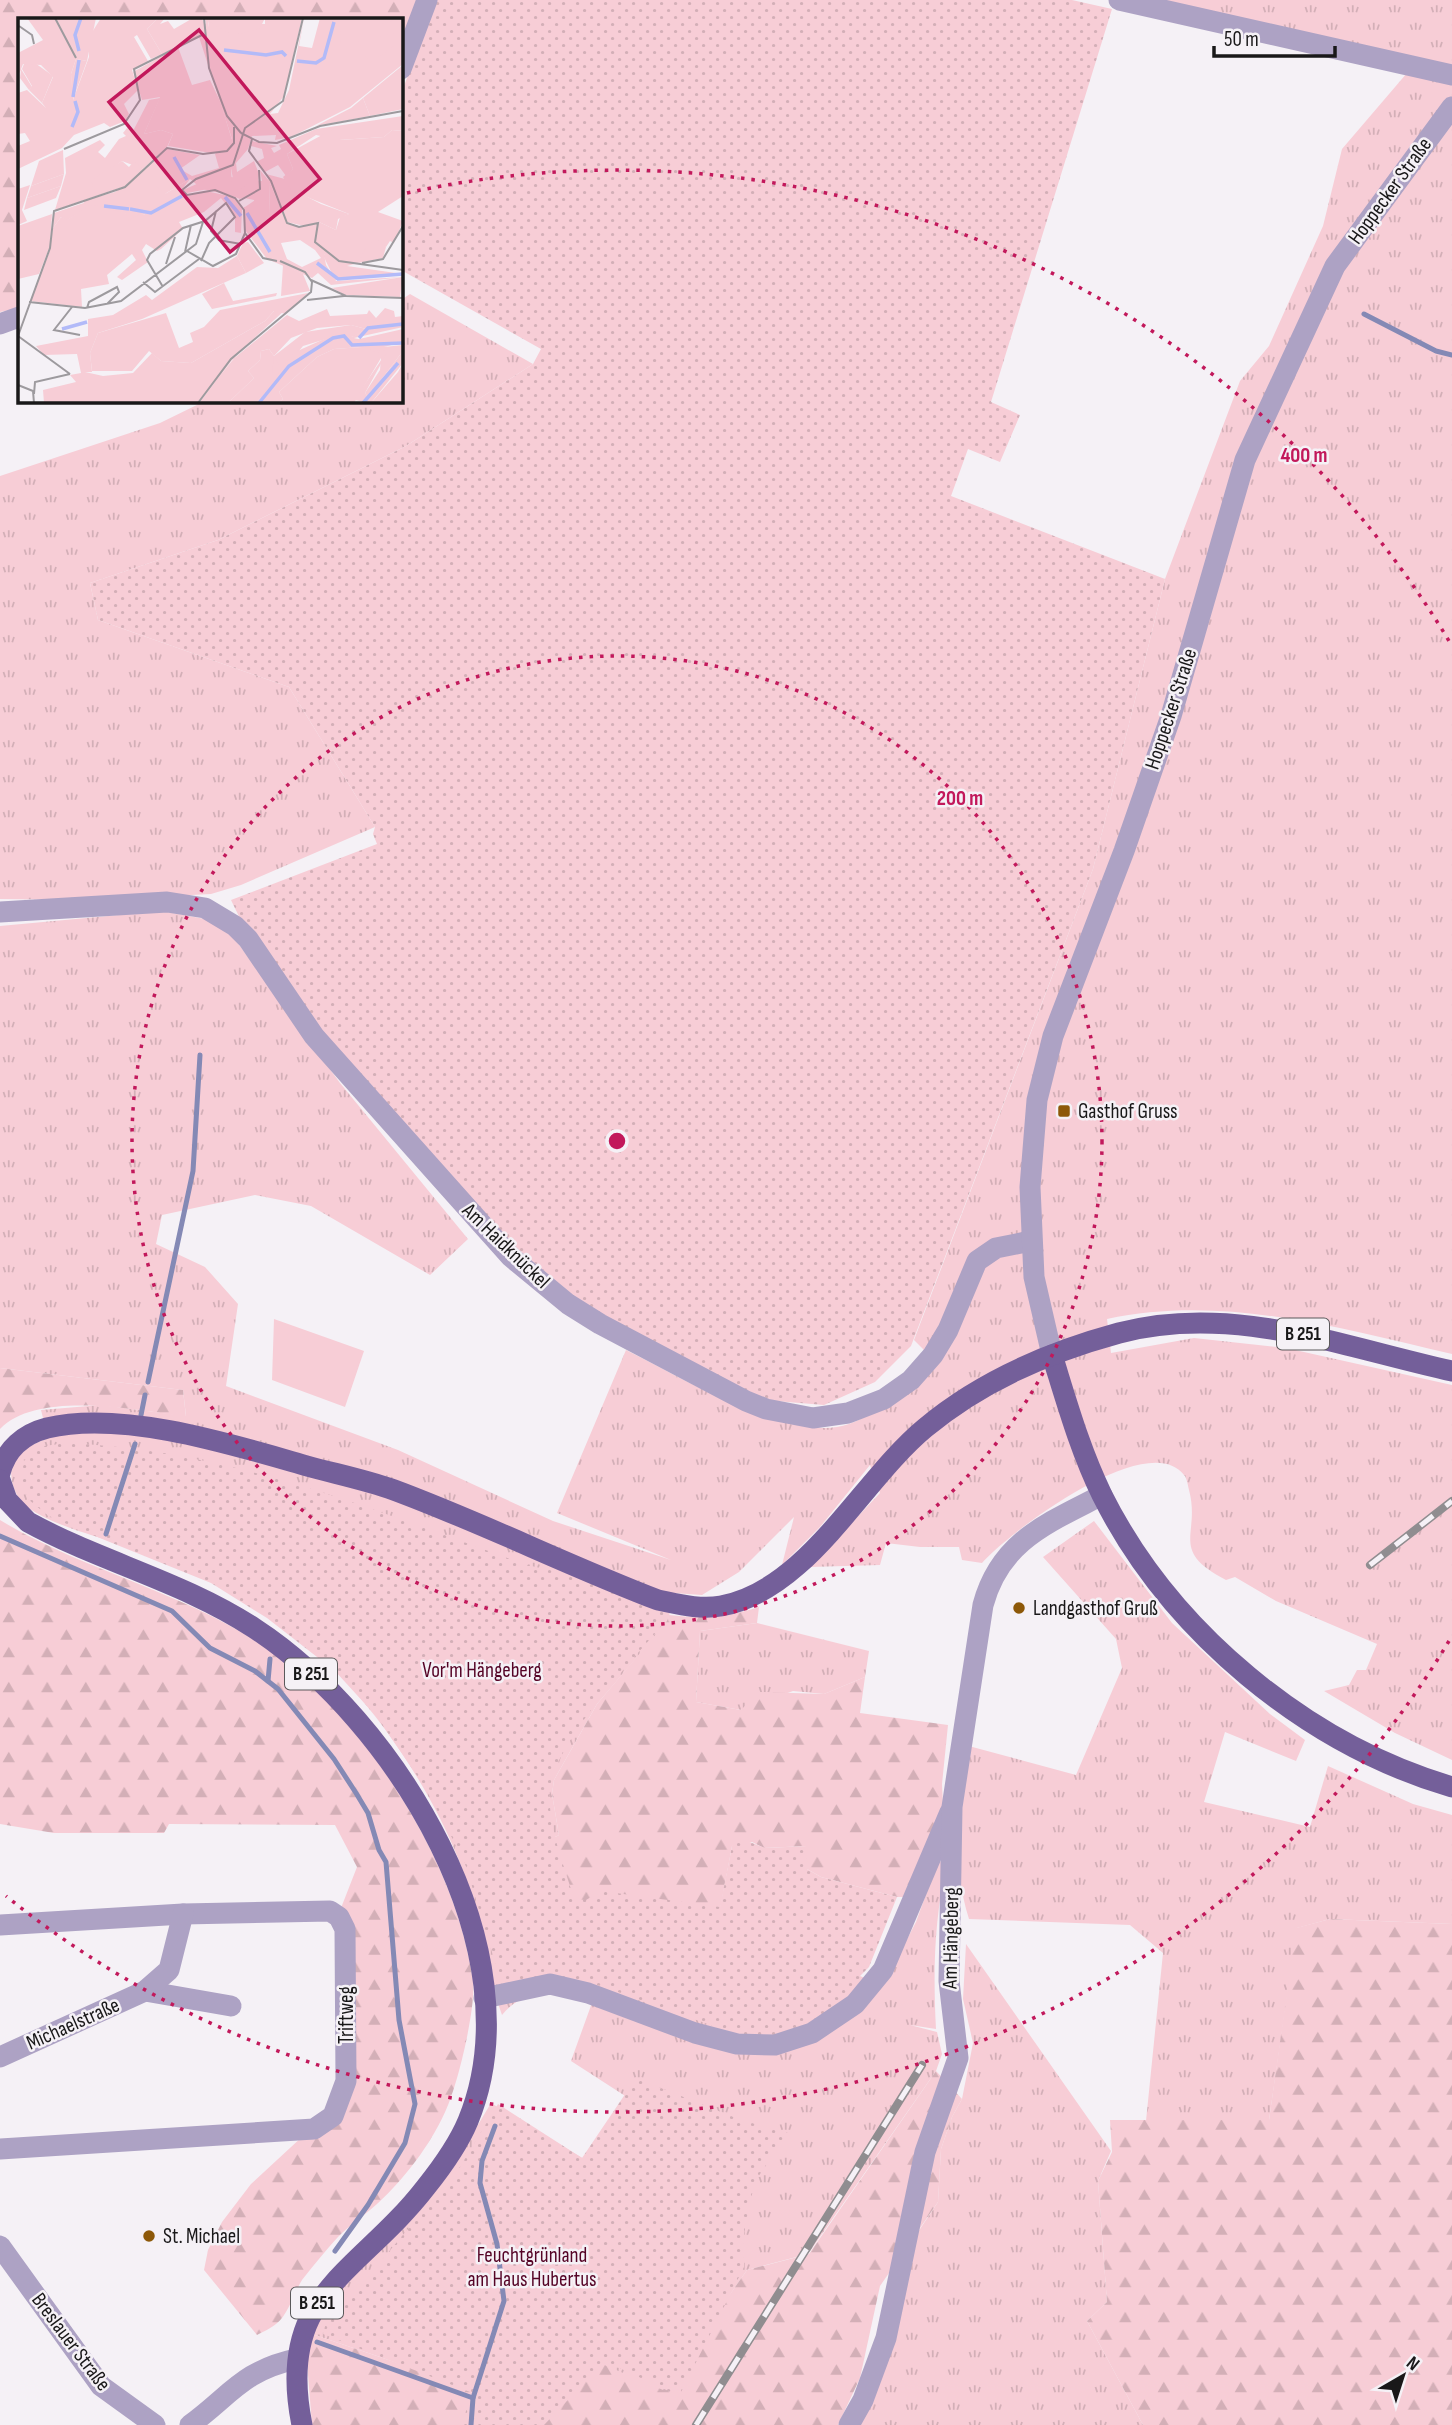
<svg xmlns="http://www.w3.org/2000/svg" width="1452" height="2425" font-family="'Sofia Sans Condensed',sans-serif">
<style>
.grass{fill:url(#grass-tufts)}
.forest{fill:url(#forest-firs)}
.park{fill:url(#park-dots)}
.garden{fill:#f7cdd6}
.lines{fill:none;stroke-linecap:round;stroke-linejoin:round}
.stream{stroke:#8489b5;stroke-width:5}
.minor{stroke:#ada2c4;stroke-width:21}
.major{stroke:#745f9a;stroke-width:21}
.rail-casing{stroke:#908d90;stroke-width:8}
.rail{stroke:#f5f1f6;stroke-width:5;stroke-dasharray:16;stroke-linecap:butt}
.ring{fill:none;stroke:#c2185b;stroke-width:3.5;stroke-dasharray:3.5 7}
.poi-dot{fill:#8d5808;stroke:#f5f1f6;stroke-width:2.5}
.labels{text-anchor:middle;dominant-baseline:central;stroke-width:5;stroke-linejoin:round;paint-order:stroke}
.shield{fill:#f5f1f6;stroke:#5b595b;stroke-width:2}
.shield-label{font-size:19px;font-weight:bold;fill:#191819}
.street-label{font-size:21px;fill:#191819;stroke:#f5f1f6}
.poi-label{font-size:21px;fill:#191819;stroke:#f5f1f6;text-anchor:start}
.park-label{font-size:21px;fill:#550426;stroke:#f5f1f6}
.inset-river{fill:none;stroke:#b2baf8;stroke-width:3.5}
.inset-road{fill:none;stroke:#9d9a9e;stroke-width:2}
.view{fill:#c2185b;fill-opacity:0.15;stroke:#c2185b;stroke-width:3.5}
.inset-edge{fill:none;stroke:#191819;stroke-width:3.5}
.centre{fill:#c2185b;stroke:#f5f1f6;stroke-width:3.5}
.ring-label{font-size:21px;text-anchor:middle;font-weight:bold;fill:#c2185b;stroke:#f5f1f6;stroke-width:5;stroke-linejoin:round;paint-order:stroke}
</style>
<defs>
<pattern id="grass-tufts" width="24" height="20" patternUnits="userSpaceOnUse" patternTransform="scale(1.75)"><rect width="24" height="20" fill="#f7cdd6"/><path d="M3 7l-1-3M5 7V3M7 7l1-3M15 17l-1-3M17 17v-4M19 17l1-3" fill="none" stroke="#d3afb7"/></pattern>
<pattern id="forest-firs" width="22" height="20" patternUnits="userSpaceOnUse" patternTransform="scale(1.75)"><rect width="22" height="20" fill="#f7cdd6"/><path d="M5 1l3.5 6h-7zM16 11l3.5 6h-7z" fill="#d3afb7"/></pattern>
<pattern id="park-dots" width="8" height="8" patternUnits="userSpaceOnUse" patternTransform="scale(1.75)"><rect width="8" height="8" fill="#f7cdd6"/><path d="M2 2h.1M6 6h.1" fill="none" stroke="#d3afb7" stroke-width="1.8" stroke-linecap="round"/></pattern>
</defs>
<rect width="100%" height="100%" fill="#f5f1f6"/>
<!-- grass -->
<g class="grass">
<path d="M1156 0H1452V1354C1339 1328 1223 1294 1107 1319L1111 1353 1194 1338 1286 1348 1452 1385V1760L1395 1733 1324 1691 1349 1685 1357 1670H1366L1377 1644 1276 1601 1235 1577 1226 1580C1168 1550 1201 1535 1189 1490 1188 1486 1187 1478 1184 1475 1148 1427 1009 1532 982 1563L962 1560 959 1547H920L886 1543 880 1565 810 1567 880 1493 870 1465 820 1527 782 1565 794 1517 739 1572 702 1595 674 1593 668 1621 597 1704 554 1780 552 1794 559 1835 545 1842 719 1915 807 1931 852 1984 892 1968 916 1922 938 1861 947 1863C934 1919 933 1972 936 2029L910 2025 937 2032 942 2054 936 2071 808 2254 747 2270 663 2391 504 2322 460 2384 312 2334 325 2307 454 2165 491 2103 614 2177 650 2112 571 2061 593 2000C559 1991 527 1985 502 2015 484 1963 479 1909 458 1858 414 1750 322 1631 215 1581 196 1572 177 1562 157 1555 123 1543 48 1527 24 1504 11 1492 5 1465 20 1452 27 1446 40 1442 48 1438L41 1410 101 1405 186 1416 183 1390 0 1368V926L162 911 205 919 232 935 340 1083 468 1239 430 1275 311 1206 255 1195 162 1215 156 1244 205 1267 238 1304 226 1386 398 1450 553 1521 671 1560 557 1513 626 1350C680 1376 790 1445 849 1424 884 1411 909 1386 936 1362L914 1340 1093 869 1165 579 1240 381 1269 346 1323 226 1342 149 1407 73Z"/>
<path d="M410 294 533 364 406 446 218 540 90 583 98 620 289 687 375 827 241 885 211 894 95 900 0 899V476L160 423 205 401H401V300Z"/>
<path d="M1094 1521 1172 1623 1270 1714 1305 1740 1296 1761 1225 1732 1204 1802 1310 1827 1328 1766 1413 1804 1452 1815V1924L1330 1919 1297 1928 1269 2120 1146 2121 1163 1953 1130 1925 969 1919C951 1862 957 1804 965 1745L1076 1775 1122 1668 1116 1639 1043 1557Z"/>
<path d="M757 1623 869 1651 865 1677 824 1694 793 1691 741 1710 696 1702 700 1631Z"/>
<path d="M966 1944 1111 2151 1098 2181 1107 2302 1087 2321 1143 2425H854L910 2244 938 2202 941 2149 952 2117 962 2099 973 2043 963 1999Z"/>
</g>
<!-- forest -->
<g class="forest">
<path d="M0 0H422L401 52V19H19V308L0 312Z"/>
<path d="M0 1368 183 1390 186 1417C137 1410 38 1390 0 1429Z"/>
<path d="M0 1520C97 1579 214 1597 301 1675 382 1749 458 1871 473 1981 476 2006 460 2073 451 2097 438 2135 407 2177 377 2204 365 2215 350 2225 338 2237 326 2250 313 2266 302 2280 294 2293 288 2315 276 2324 271 2328 263 2332 257 2335L204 2270 208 2250 222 2222 251 2184 330 2111 340 2082 341 1908 357 1867 335 1825 169 1824 164 1833H54L0 1824Z"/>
<path d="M759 1607 757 1623 700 1631 696 1702 741 1710 758 1692 824 1694 865 1677 860 1713 948 1725 942 1784 943 1805 905 1897H897L821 1877 807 1869V1846L764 1848 752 1842 732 1846 719 1915 559 1902 545 1842 559 1835 552 1794 554 1780 597 1704 667 1621 669 1615C702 1619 727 1617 759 1607Z"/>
<path d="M1330 1919 1452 1924V2425H1143L1087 2321 1107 2302 1098 2181 1112 2152 1110 2120H1269L1296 1928Z"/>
<path d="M936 2071 962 2099 952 2117 941 2149 938 2202 880 2286 860 2378 838 2425H312L307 2362 312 2334 460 2384 504 2322 663 2390 747 2270 809 2254Z"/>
</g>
<!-- park -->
<g class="park">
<path d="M436 0H1072L1112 9 991 402 1020 415 1000 462 968 449 951 496 1165 579 1093 869 911 1346 875 1382 824 1405 764 1400 594 1313 512 1244 343 1058 248 935 231 900 377 844 373 834 375 827 289 687 98 620 90 583 218 540 406 446 533 364 541 349 401 270V94Z"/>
<path d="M66 1443C233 1450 370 1509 527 1565L563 1573 661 1604 667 1613 665 1622C634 1658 555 1742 550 1789 547 1826 564 1864 574 1899L586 1900 601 1891 720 1907 732 1846 739 1838 765 1848 807 1846V1869L821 1877 897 1897 869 1967 860 1976 867 1979 850 2006 794 2034 750 2039 601 1986 573 1981 502 1985 464 1860 424 1786 377 1717 335 1671 267 1618 211 1583 80 1530 47 1515 28 1499 21 1480 24 1461 37 1447Z"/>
<path d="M636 2078 741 2120 788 2133 758 2177 752 2194 744 2233V2267L679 2396 605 2361 544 2425H463L470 2392 323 2334 327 2319 360 2286 460 2167 498 2104 582 2158Z"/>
</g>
<!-- garden -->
<path class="garden" d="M274 1319 364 1351 345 1407 272 1380Z"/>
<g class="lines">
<!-- stream -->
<g class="stream">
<path d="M1364 314 1436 351 1452 355"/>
<path d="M148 1382 193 1171 200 1055"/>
<path d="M141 1415 145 1395"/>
<path d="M106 1534 135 1444"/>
<path d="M0 1536 172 1611 210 1648 255 1671 278 1689 334 1759 356 1793 368 1813 379 1850 386 1862 399 2020 415 2104 405 2143 368 2205 335 2251"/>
<path d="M268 1681 270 1659"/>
<path d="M317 2342 473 2398"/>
<path d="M471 2425 473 2398 504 2301 497 2244 480 2183 482 2161 495 2126"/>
</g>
<!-- minor -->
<g class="minor">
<path d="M1119 0 1452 75"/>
<path d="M401 69 427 0"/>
<path d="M0 324 19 317"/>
<path d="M0 912 167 902 205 908 235 926 248 939 314 1036 511 1257 568 1304 600 1324 746 1401 766 1409 813 1418 848 1413 884 1399 911 1380 933 1355 948 1330 977 1261 996 1248 1031 1241"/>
<path d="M1052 1355 1034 1277 1030 1187 1037 1100 1053 1036 1124 851 1171 716 1245 460 1335 266 1452 107"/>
<path d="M0 1925 183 1914 330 1911 339 1917 345 1929 346 2081 333 2116 314 2129 0 2149"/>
<path d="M145 1991 231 2006"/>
<path d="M484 1998 550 1984 588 1993 695 2033 737 2044 775 2045 812 2033 855 2004 883 1970 950 1812"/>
<path d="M0 2057 145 1991 169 1970 183 1914"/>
<path d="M0 2246 101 2386 155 2425"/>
<path d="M190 2425C231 2395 242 2371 296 2359"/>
<path d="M849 2425 863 2400 886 2338 925 2152 958 2058 949 1981 952 1807 983 1605C1000 1541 1048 1523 1102 1495"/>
</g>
<!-- major -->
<g class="major">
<path d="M1052 1355C1067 1403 1080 1450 1102 1495 1170 1631 1306 1744 1452 1787"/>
<path d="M0 1473C6 1449 24 1434 47 1428 123 1410 234 1445 307 1466 336 1474 366 1480 394 1490 483 1523 569 1566 658 1600 678 1604 700 1610 721 1606 808 1590 861 1481 925 1428 981 1381 1049 1352 1119 1333 1232 1303 1343 1347 1452 1371"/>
<path d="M0 1480 7 1500 28 1522C101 1562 184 1582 254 1628 395 1720 538 1951 468 2121 458 2145 442 2167 426 2187 358 2275 275 2293 302 2425"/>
</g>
<defs>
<g id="rail">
<path d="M1370 1565 1452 1501"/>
<path d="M696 2425 922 2065"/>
</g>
</defs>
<!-- rail casing -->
<use href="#rail" class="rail-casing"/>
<!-- rail -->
<use href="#rail" class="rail"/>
</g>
<!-- distance rings -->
<g class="ring">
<circle cx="617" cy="1141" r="485"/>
<path d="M1449 1641A971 971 0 0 1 6 1896M407 193A971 971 0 0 1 1449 641"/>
</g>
<!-- markers -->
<g class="poi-dot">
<rect x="1057" y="1104" width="14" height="14" rx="3.5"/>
<circle cx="1019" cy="1608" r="7"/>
<circle cx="149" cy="2236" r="7"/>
</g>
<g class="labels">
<!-- shield labels -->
<g class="shield">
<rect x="1277" y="1318.5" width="52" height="31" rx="5"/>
<rect x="285" y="1658.5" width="52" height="31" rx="5"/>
<rect x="291" y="2287.5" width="52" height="31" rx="5"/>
</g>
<g class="shield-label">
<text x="1303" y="1334">B 251</text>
<text x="311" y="1674">B 251</text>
<text x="317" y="2303">B 251</text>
</g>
<!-- street labels -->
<g class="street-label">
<text transform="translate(1390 191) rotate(-54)">Hoppecker Straße</text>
<text transform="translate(1171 709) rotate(-72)">Hoppecker Straße</text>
<text transform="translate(506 1246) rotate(44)">Am Haidknückel</text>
<text transform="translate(951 1938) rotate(-89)">Am Hängeberg</text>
<text transform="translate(346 2015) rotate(-90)">Triftweg</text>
<text transform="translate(73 2024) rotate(-24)">Michaelstraße</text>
<text transform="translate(71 2342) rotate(53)">Breslauer Straße</text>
</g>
<!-- poi labels -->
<g class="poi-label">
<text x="1078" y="1111">Gasthof Gruss</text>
<text x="1033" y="1608">Landgasthof Gruß</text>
<text x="163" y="2236">St. Michael</text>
</g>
<!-- park labels -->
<g class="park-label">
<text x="482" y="1670">Vor'm Hängeberg</text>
<text x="532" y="2255">Feuchtgrünland<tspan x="532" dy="24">am Haus Hubertus</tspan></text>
</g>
</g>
<!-- overview -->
<g transform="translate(18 18)">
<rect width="385" height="385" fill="#f5f1f6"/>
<path d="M140 0H147L142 6 150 3 156 11 175 0H183L190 9 191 3 247 6V0H284L266 78 252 96 260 95 271 72 286 0 281 28 294 30 302 0H385V46L332 89 273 119 257 122 258 117 234 118 230 131 213 151V159L244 163 242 152 252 164 251 198 238 208 227 212 226 189 237 188 236 182 184 171 172 161 140 180 160 181 161 189 156 192 138 191 125 197 68 191 48 203 43 199 35 210 36 195 104 172 149 131 182 137 162 151 174 158 201 150 197 136 214 121 181 19 144 36 129 11ZM58 41 69 43 54 84 53 56ZM17 45 35 58 24 85 11 72 14 68 4 51 6 46ZM142 80 126 116 143 112 155 116 149 129 125 151 104 143 85 157 78 178 37 192 48 155 47 140 82 122 87 127 80 134 87 140 101 121 108 118 105 115 109 110 115 113 131 82ZM345 80 352 98 298 108 333 90ZM385 98V113L374 112 366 119 321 122 298 117 269 136 275 151 268 158 260 147 247 154 238 144 246 140 244 131 233 128 234 123 259 128 253 130 256 135 263 131 261 127 298 111ZM46 156 43 168 9 180 13 168ZM248 156 267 161 274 171 303 186 331 196 320 201 318 212 299 203 286 208 269 204ZM12 167 4 192 9 203 0 207V171ZM34 196 32 228 21 256 0 261V208ZM230 224 246 245 228 255 219 238 225 225ZM304 235 329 248 385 256 317 262ZM265 247 285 256 292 273 263 278ZM385 259 382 279 327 277 314 270ZM206 265 215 283 259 275 258 278 194 291 184 276ZM290 275 268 296 256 293 247 303 173 345 143 343 131 333 114 353H74L72 335 80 315 148 295 161 330 175 324 172 315 186 309 202 292ZM333 307 348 311 336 319 321 317 285 328 238 385H210L236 360 230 353 242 342 243 333 251 331 256 338 287 314ZM385 311V324L366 329 385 327V333L350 379 347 375 362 352 363 340 336 385H260L265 381 261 374 299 339 316 331 344 329 337 322ZM385 345V385H353L380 354Z" fill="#f7cdd6"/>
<path d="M9 0H37L58 41 53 56 55 82 71 39V19L83 0H140L129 11 144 36 133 41 119 17 116 19 130 43 114 52 120 72 106 86 111 96 107 103 92 109 86 105 56 117 44 130 0 151V128L12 123 7 115 0 116V75L9 72 28 90 24 85 35 59 23 47 5 46 3 51 14 69 11 72 2 60 3 52 0 57V35L25 22ZM187 0H247L242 10 223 16 208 14 191 3 189 13ZM385 47V91L352 98 345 80ZM317 110 322 122 366 119 374 112 385 113V178L360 194 385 203 376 225 372 223 368 229 355 225 340 245 329 248 319 250 306 236 308 247 318 263 385 259 313 267 300 255 294 260 249 241 227 212 251 198 252 165 269 205 285 209 289 202 299 203 318 212 324 193 325 198 331 196 274 173 265 159 275 151 269 136ZM282 222 297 232 303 240 284 249 269 241 263 225ZM45 132 46 156 13 168 21 143ZM104 143 111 149 116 143 125 151 110 167 78 178 73 162ZM236 143 241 156 223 173 217 172 213 150 218 145 219 154ZM172 161 162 174 166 178 188 173 215 179 224 191 223 215 217 214V198L203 180 186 194 161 204 165 211 143 231 139 233 128 226 124 232 130 244 104 262 99 259 118 242 114 236 89 257 91 266 63 271 64 289 12 283 31 235 35 210 43 199 49 202 74 186 110 196 112 190 125 197 145 188 140 180ZM43 168 38 180 6 192 9 180ZM219 238 228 255 124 301 80 315 72 335 74 354H67L85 358 115 355 134 335 143 343 173 345 247 303 256 293H266L222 333 180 385H26L25 372 58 364 52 357 63 355 59 336 26 337 18 328 70 318V301L95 297 128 277 134 282 179 249 200 250ZM367 290 376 293 377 299 385 298V309L336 320 364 327 351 329 353 332 368 333 369 335 347 375 350 379 385 333V345L353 385 336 382 368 335H362L352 332 351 329H344L316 331 299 339 261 374 265 381 260 385H238L275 335 324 313 335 319 348 311 333 307 299 310 273 320 256 338 261 348 254 355 256 338 251 331 243 333 242 342 230 353 236 360 210 385H181L214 342 269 297 281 303 309 291 312 298 349 296 351 292 358 300Z" fill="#f7cdd6" fill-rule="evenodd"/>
<path d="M38 0H78L69 43 58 41ZM328 0H383L364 6 361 19 384 13 385 22 351 45 341 23 323 26 322 10ZM160 29 174 67 192 62 202 83 214 122 208 132 193 135 150 128 155 116 143 112 126 116 142 79 124 82 115 54ZM213 151 214 167 221 172 230 166 228 161 241 156 239 172 222 181 195 170 169 175 165 172ZM123 156 156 182 146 187 148 194 122 195 111 203 108 196 82 187 68 188 65 183 97 174ZM246 176 252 198 246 200 243 217 239 208 227 212V189ZM359 221 368 229 365 240 340 245 350 226Z" fill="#f7cdd6"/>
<path class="inset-river" d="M206 32 248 37 264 34 268 38M61 33 57 17 63 0M279 43 298 45 306 40 316 4M55 79 61 42M54 109 60 94 57 83M156 139 169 162M207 179 223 198M86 188 111 191M112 191 133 195 164 178M229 195 252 234M299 245 320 261 385 256M44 311 69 304M341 320 350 310 385 306M241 385 271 348 315 320 326 318 334 327 385 325M345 385 380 345"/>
<path class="inset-road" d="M37 0 58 40M186 0 191 50 209 98 223 115M1 8 14 17 16 26M223 115 241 124 259 125 302 108 385 93M234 121 231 133 253 163 269 205 281 209 300 205 297 224 321 243 385 252M46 131 106 106 122 82 116 51 186 16M221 183 242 171 241 152M198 193 193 213 201 222M200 222 223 226M169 233 195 248 218 236 227 215M167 234 173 207M259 243 245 240 227 215 226 192 217 180 197 172 169 177 164 172 178 161 215 147 227 110 265 83 285 0M344 245 365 241 385 208M148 246 157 219M293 262 328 278 385 280M125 264 137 274 181 241M145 269 129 242 132 236 165 210 187 203 208 185 217 199 191 225 183 243M289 282 326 278M11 284 67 290 103 283 178 226 185 204M54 289 36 312 62 317M69 290 71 284 99 269 101 274 89 286M0 318 32 230 36 193 107 169 149 130 185 136 209 133 216 125V109M0 318 52 356M0 367 15 373 16 385M16 376 17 364 52 356M180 385 213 341 293 274 294 264 287 254 262 243"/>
<path class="view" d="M181 12 302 161 212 234 91 84Z"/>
<rect width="385" height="385" class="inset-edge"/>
</g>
<circle cx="617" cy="1141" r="10" class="centre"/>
<g class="ring-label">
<text x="1304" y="462">400 m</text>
<text x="960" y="805">200 m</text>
</g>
<!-- north arrow -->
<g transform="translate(1403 2376) rotate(39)" stroke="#f5f1f6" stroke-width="5" paint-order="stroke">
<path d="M0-5L12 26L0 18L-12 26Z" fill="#191819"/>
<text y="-10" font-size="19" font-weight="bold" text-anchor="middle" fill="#191819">N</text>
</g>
<!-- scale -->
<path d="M1214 46v10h121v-10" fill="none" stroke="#191819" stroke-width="3.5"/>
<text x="1224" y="46" font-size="21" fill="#191819" stroke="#f5f1f6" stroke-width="5" paint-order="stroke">50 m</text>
</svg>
